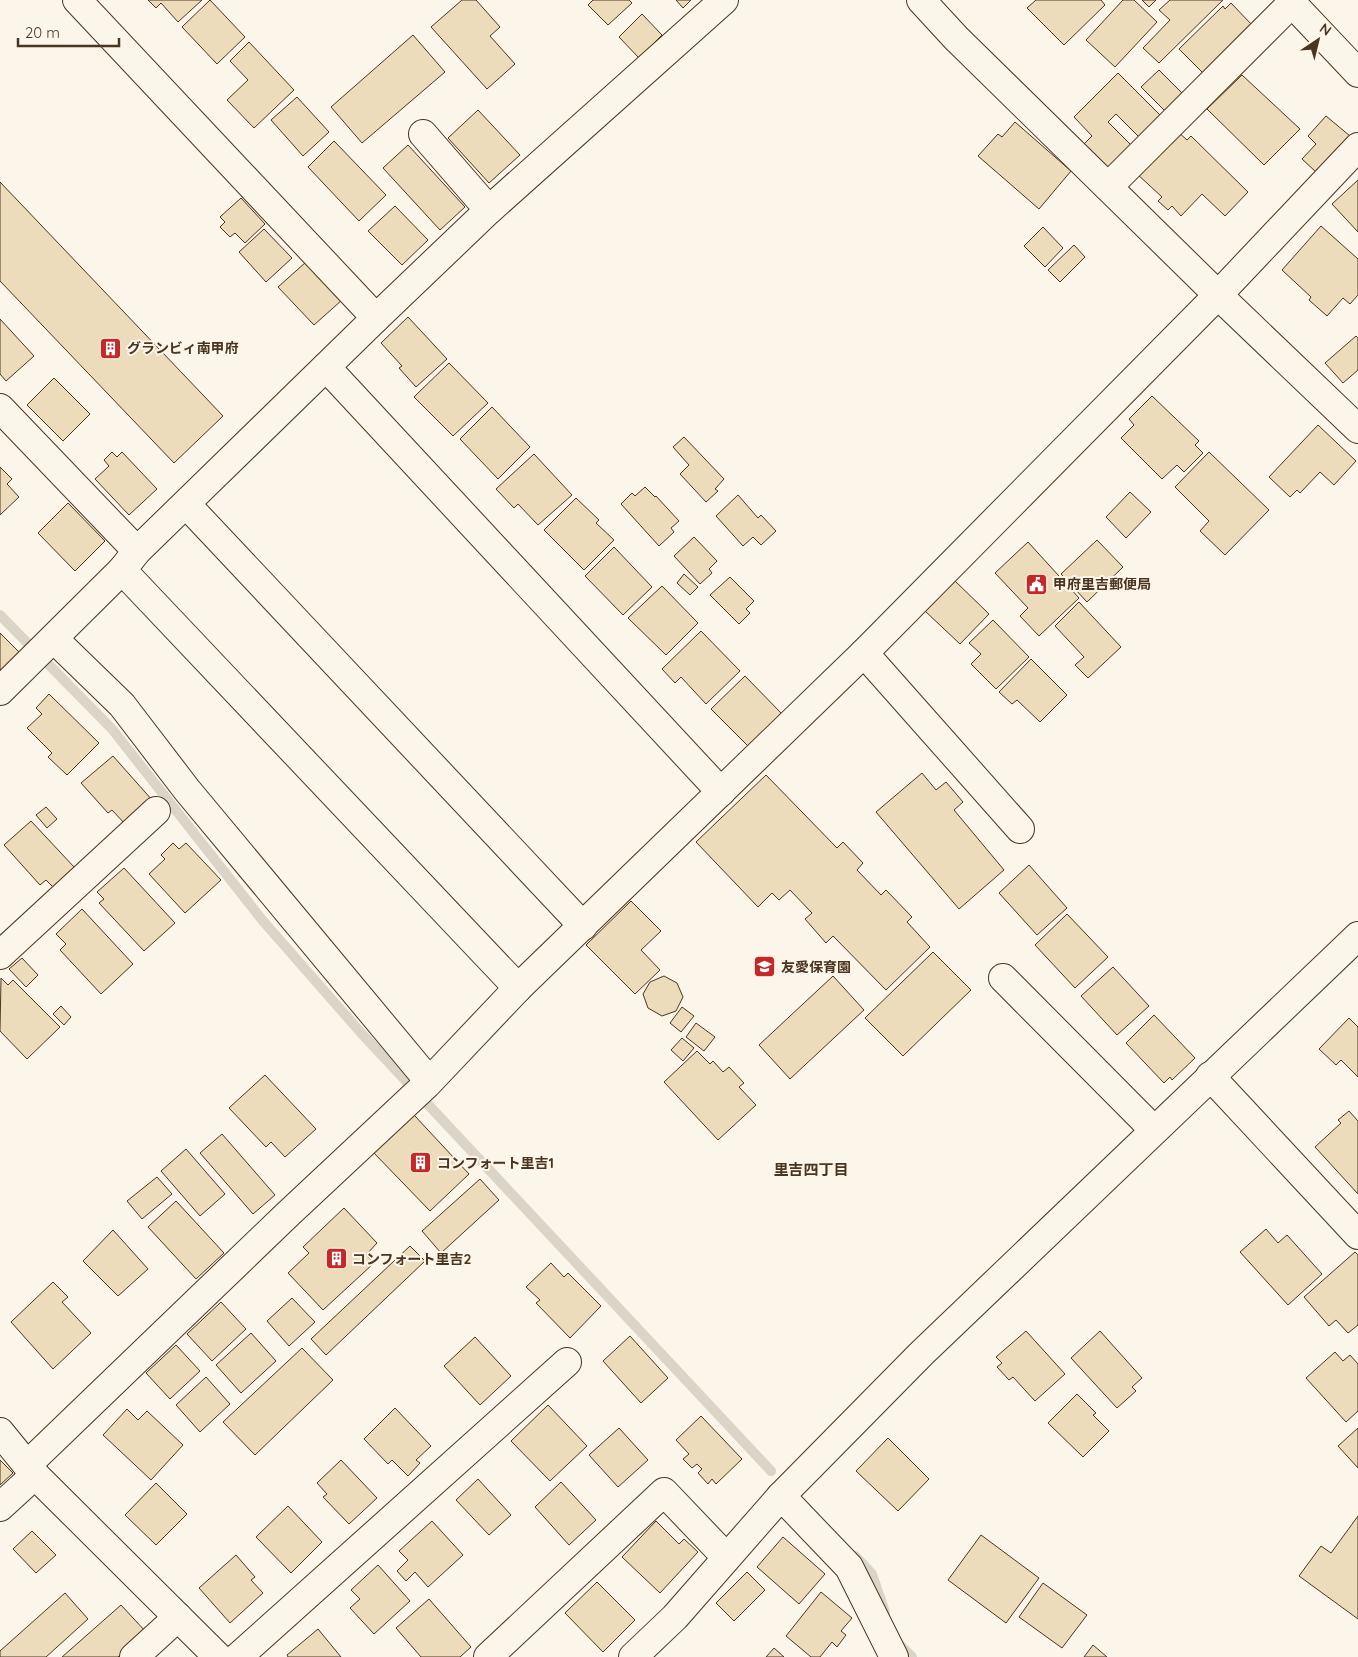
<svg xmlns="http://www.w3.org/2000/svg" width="1358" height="1657" font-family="Quicksand,'Noto Sans JP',sans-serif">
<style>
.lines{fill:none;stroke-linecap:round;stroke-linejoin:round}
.stream{stroke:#dcd4c6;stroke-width:10}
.building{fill:#ecdcbc;stroke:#4a3520}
.minor-casing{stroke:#4a3520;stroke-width:30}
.minor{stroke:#fbf6e9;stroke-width:28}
.labels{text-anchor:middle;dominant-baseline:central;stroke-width:4;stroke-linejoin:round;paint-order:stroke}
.poi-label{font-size:14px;font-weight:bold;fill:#4a3520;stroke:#fbf6e9;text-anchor:start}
.neighbourhood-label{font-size:15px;font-weight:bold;fill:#4a3520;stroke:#fbf6e9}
</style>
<rect width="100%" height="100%" fill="#fbf6e9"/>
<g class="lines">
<!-- stream -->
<g class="stream">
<path d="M0 615 112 729 263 921 362 1034 771 1471"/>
<path d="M855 1556 872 1574 885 1612"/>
<path d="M897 1642 912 1657"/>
</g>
</g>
<!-- building -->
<g class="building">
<path d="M148 0H202L178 22 161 3 156 8Z"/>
<path d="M210 0 245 37 217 64 182 27Z"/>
<path d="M462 0H476L500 27 490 36 515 64 487 89 431 27Z"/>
<path d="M593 0H629L632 3 608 25 588 5Z"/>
<path d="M676 0H691L683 8Z"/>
<path d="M1036 0H1101L1105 5 1064 45 1027 8Z"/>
<path d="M1123 0H1134L1157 22 1115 67 1086 40Z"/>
<path d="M1142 0H1156L1149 7Z"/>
<path d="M1170 0H1223L1159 63 1143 48 1170 20 1159 10Z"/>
<path d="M1231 3 1252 25 1206 76 1179 49 1223 6 1225 9Z"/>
<path d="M642 14 662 35 639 58 619 37Z"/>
<path d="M413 35 445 72 362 143 331 107Z"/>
<path d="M249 42 294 90 254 128 227 100 248 80 230 61Z"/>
<path d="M1159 70 1184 95 1166 112 1141 87Z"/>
<path d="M1118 73 1161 116 1140 138 1116 114 1108 122 1133 147 1109 171 1083 145 1092 136 1074 117Z"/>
<path d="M1242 75 1300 129 1264 165 1207 109Z"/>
<path d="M297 97 329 132 303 156 271 120Z"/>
<path d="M478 110 520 155 489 183 448 138Z"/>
<path d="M1326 116 1350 136 1316 172 1302 159 1316 144 1308 136Z"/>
<path d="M1015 122 1071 171 1039 209 978 156 998 134 1002 137Z"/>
<path d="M1177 131 1187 140 1191 136 1248 192 1225 216 1202 194 1181 216 1172 206 1168 210 1158 201 1162 197 1136 173Z"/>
<path d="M334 141 386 195 359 221 308 167Z"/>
<path d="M408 145 465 207 440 230 383 168Z"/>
<path d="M1358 180V232L1332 204Z"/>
<path d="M0 182 223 416 174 463 0 281Z"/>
<path d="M241 198 265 224 245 243 235 233 230 237 220 227 225 222 220 217Z"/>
<path d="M395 206 428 240 402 265 368 231Z"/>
<path d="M1321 226 1358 259V295L1350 304 1343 298 1327 316 1309 300 1311 297 1282 270Z"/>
<path d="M1043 227 1063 248 1045 267 1024 246Z"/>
<path d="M264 229 292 258 266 282 239 252Z"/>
<path d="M1074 245 1085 257 1060 282 1048 270Z"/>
<path d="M306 262 342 300 314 325 278 287Z"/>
<path d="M408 317 447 359 416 387 399 368 402 366 381 343Z"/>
<path d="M0 319 34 356 6 381 0 374Z"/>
<path d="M1356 336 1358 338V370L1343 383 1325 363Z"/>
<path d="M449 363 488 403 453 436 414 397Z"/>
<path d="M54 378 90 414 63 441 27 405Z"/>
<path d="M1152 396 1199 441 1195 445 1203 453 1184 472 1177 465 1162 479 1121 438 1134 425 1129 419Z"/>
<path d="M492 407 530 447 498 479 460 439Z"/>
<path d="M1318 425 1356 461 1334 485 1320 472 1300 493 1297 490 1290 497 1269 477Z"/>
<path d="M684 437 724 479 715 489 718 491 706 502 680 474 689 465 673 447Z"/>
<path d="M112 452 117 457 122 452 157 489 129 515 95 479 109 466 104 460Z"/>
<path d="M1209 452 1269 510 1225 555 1200 531 1209 521 1175 487Z"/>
<path d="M534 454 572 495 538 525 518 504 514 508 496 489Z"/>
<path d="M0 467 12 479 7 484 19 497 0 515Z"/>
<path d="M645 487 655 497 656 496 679 521 671 528 674 532 659 546 621 504 632 493 635 496Z"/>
<path d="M1130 492 1151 512 1126 538 1106 517Z"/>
<path d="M738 495 758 518 761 515 776 531 761 545 753 537 743 546 716 516Z"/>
<path d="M576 498 599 520 596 523 614 540 584 570 544 530Z"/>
<path d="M68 503 105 541 75 571 38 533Z"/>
<path d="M694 537 717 561 709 569 712 573 700 584 674 556Z"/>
<path d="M1097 540 1123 567 1087 602 1061 574Z"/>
<path d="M1028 542 1079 598 1039 636 1020 616 1028 608 995 573Z"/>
<path d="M614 547 652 587 623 615 585 576Z"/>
<path d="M684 574 698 587 690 595 677 583Z"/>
<path d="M730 577 754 601 746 609 750 613 739 624 710 595Z"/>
<path d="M954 580 989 614 960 644 925 611Z"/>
<path d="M662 586 698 623 666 655 628 618Z"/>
<path d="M1079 602 1121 647 1088 678 1075 665 1084 657 1055 626Z"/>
<path d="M993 620 1029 657 996 689 971 664 981 654 969 643Z"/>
<path d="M701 631 740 671 706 704 681 677 675 683 662 669Z"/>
<path d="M0 633 19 652 12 660 15 663 0 678Z"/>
<path d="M1031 659 1067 695 1040 722 1017 700 1012 704 999 692Z"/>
<path d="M745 676 782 714 748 746 711 709Z"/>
<path d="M49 694 99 743 67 775 48 757 52 753 27 728 42 714 36 708Z"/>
<path d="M113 756 153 801 126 825 112 810 108 813 81 783Z"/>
<path d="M922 773 936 790 946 782 963 802 954 810 1004 870 959 909 876 812Z"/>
<path d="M766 775 837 848 843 842 863 863 857 870 881 895 886 890 912 917 907 922 930 947 886 990 833 936 826 943 805 919 812 913 790 890 779 900 772 893 758 907 696 842Z"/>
<path d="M46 807 57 819 47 828 36 815Z"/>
<path d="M31 821 75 868 54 888 46 880 40 885 4 845Z"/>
<path d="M173 843 179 849 186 843 221 880 185 913 149 874 165 859 161 855Z"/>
<path d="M1029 865 1067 908 1037 935 999 893Z"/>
<path d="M124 868 175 923 144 951 99 903 104 899 97 892Z"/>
<path d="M631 901 661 931 641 950 660 970 635 994 586 945Z"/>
<path d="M82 909 133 964 101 994 60 950 66 944 56 934Z"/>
<path d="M1067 914 1108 957 1075 988 1035 945Z"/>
<path d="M933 952 971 990 903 1056 865 1018Z"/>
<path d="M22 958 38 975 26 987 9 969Z"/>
<path d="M1113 967 1149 1006 1117 1035 1081 996Z"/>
<path d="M664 976 677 983 683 997 676 1011 662 1016 648 1008 643 994 650 982Z"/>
<path d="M833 976 864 1010 790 1079 759 1045Z"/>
<path d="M1 978 8 985 13 980 60 1027 27 1059 0 1031Z"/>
<path d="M61 1006 71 1017 64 1025 53 1014Z"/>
<path d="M682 1007 694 1016 681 1032 670 1023Z"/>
<path d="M1154 1015 1195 1058 1172 1080 1170 1077 1164 1083 1126 1043Z"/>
<path d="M1349 1018 1358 1027V1077L1341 1060 1336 1065 1319 1049Z"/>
<path d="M696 1023 715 1037 704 1051 686 1037Z"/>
<path d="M682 1038 694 1048 683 1061 671 1050Z"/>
<path d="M697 1051 710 1064 713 1061 723 1072 729 1067 744 1083 739 1087 756 1105 718 1140 664 1082Z"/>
<path d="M265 1075 316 1129 285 1157 271 1142 266 1147 229 1108Z"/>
<path d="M1349 1111 1358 1121V1194L1315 1147 1341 1123 1338 1120Z"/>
<path d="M414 1115 469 1174 430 1211 373 1152Z"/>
<path d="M222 1134 275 1195 253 1214 200 1153Z"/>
<path d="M186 1149 225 1194 200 1216 161 1171Z"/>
<path d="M157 1177 172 1194 142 1219 127 1201Z"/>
<path d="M480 1179 499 1200 441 1253 422 1231Z"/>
<path d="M176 1201 224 1253 196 1279 148 1227Z"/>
<path d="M344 1208 377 1243 366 1255 374 1263 323 1310 288 1273 309 1253 303 1247Z"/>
<path d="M1266 1229 1278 1243 1287 1235 1322 1274 1288 1305 1240 1252Z"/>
<path d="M113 1230 148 1269 118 1296 83 1261Z"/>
<path d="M410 1246 425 1261 326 1355 311 1339Z"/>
<path d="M1355 1252 1358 1255V1325L1348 1333 1336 1320 1329 1326 1304 1297Z"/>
<path d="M551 1263 564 1277 568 1273 601 1306 570 1338 536 1303 540 1300 526 1287Z"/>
<path d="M53 1282 68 1297 62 1302 91 1333 53 1369 11 1322Z"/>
<path d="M292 1298 315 1322 289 1346 267 1321Z"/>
<path d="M221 1302 246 1329 212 1361 187 1334Z"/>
<path d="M1026 1331 1065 1374 1035 1401 1013 1377 1009 1380 997 1367 1002 1363 996 1357Z"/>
<path d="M1100 1331 1142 1378 1132 1387 1136 1391 1117 1408 1071 1358Z"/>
<path d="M251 1333 276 1361 241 1393 216 1365Z"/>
<path d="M630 1336 668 1378 641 1403 603 1361Z"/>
<path d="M475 1337 511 1376 480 1405 444 1366Z"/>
<path d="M176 1345 200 1371 170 1399 146 1373Z"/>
<path d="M302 1348 333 1380 255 1455 223 1422Z"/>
<path d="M1335 1352 1343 1361 1350 1355 1358 1364V1411L1346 1422 1306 1378Z"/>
<path d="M206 1377 230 1404 200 1432 176 1405Z"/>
<path d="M1077 1394 1096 1413 1093 1415 1109 1431 1083 1457 1048 1423Z"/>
<path d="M548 1405 587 1446 550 1481 511 1441Z"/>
<path d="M395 1408 431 1446 416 1460 420 1463 408 1476 392 1460 388 1464 364 1439Z"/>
<path d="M127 1409 138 1420 147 1411 183 1445 151 1480 103 1435Z"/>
<path d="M701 1416 742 1459 716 1484 712 1479 708 1484 698 1473 702 1469 697 1464 692 1468 683 1459 689 1454 676 1440Z"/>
<path d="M619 1428 648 1460 618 1487 589 1455Z"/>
<path d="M1358 1428V1468L1338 1446Z"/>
<path d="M888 1438 929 1479 898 1511 856 1471Z"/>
<path d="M0 1460 13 1473 0 1485Z"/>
<path d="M341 1460 377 1498 349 1524 323 1497 327 1494 317 1483Z"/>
<path d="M478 1479 511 1515 489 1535 456 1500Z"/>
<path d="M561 1482 596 1520 569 1545 535 1507Z"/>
<path d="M156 1483 187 1514 156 1545 125 1515Z"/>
<path d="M288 1506 322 1542 291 1573 256 1537Z"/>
<path d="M1358 1516V1619L1299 1576 1321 1546 1331 1553Z"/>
<path d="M432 1521 463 1555 428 1587 415 1572 406 1581 397 1571 408 1560 399 1551Z"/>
<path d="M656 1521 679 1544 684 1539 698 1552 660 1593 622 1557Z"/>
<path d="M32 1531 56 1555 36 1573 13 1549Z"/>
<path d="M981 1535 1039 1578 1006 1623 948 1580Z"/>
<path d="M783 1537 825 1574 799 1604 757 1567Z"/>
<path d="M236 1555 255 1577 251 1580 263 1593 230 1623 199 1588Z"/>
<path d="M378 1565 410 1601 374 1634 350 1608 360 1599 351 1590Z"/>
<path d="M747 1572 765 1590 734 1621 716 1603Z"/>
<path d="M597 1582 635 1620 603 1652 565 1613Z"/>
<path d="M1043 1583 1087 1615 1062 1648 1019 1617Z"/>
<path d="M821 1592 852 1618 841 1631 846 1635 837 1647 832 1642 820 1657H811L786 1636Z"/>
<path d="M65 1593 88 1619 46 1657H0V1651Z"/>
<path d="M429 1599 471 1647 460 1657H421L396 1628Z"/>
<path d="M121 1605 146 1632 118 1657H62Z"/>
<path d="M318 1629 341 1657H288L287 1655Z"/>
<path d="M1093 1645 1107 1657H1084Z"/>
<path d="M774 1648 784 1657H766Z"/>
</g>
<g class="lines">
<defs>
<g id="minor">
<path d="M77 0 376 318"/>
<path d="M921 0 956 38 1218 295 1358 429"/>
<path d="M1289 0 1358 73"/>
<path d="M423 134 489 210"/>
<path d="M1108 187 1292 3"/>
<path d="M326 367 721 792"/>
<path d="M0 408 137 551"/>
<path d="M186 504 583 926"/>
<path d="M122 570 518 988"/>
<path d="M54 639 122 705 187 790 429 1081"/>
<path d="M864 653 1020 829"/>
<path d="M0 691 122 570 137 551 376 318 489 210 724 0"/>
<path d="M0 955 156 811"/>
<path d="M1003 978 1154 1130"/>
<path d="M1210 1076 1358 1235"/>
<path d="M0 1432 35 1475 218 1657"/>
<path d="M27 1465 288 1214 427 1084 518 988 864 653 1218 295 1358 147"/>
<path d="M781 1496 849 1567 894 1657"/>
<path d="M0 1507 35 1475"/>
<path d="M134 1657 178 1617"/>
<path d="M238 1657 567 1362"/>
<path d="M488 1657 664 1492 726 1557"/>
<path d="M633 1657 675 1617 781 1496 921 1354 1358 936"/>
</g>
</defs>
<!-- minor casing -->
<use href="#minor" class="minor-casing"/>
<!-- minor -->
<use href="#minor" class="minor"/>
</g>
<!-- icons -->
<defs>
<symbol id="building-square" viewBox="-11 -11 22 22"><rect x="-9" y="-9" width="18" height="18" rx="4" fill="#c62828" stroke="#fbf6e9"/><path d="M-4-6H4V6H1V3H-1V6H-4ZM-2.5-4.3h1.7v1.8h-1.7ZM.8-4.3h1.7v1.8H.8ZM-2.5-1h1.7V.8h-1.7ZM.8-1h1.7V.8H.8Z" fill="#fff"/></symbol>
<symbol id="civic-square" viewBox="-11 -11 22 22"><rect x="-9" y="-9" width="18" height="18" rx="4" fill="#c62828" stroke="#fbf6e9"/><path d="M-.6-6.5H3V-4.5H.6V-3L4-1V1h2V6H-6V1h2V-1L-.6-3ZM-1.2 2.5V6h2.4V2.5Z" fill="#fff"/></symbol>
<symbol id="school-square" viewBox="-11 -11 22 22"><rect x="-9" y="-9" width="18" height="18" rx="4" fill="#c62828" stroke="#fbf6e9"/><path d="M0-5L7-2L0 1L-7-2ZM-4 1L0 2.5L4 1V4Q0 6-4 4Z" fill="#fff"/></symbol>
</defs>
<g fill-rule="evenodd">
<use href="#building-square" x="98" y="336" width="25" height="25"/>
<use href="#civic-square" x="1024" y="572" width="25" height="25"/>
<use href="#school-square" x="752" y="954" width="25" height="25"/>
<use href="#building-square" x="408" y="1150" width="25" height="25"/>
<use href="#building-square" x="324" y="1246" width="25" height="25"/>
</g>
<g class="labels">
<!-- poi labels -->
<g class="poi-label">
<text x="127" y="348">グランビィ南甲府</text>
<text x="1053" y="584">甲府里吉郵便局</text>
<text x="781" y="967">友愛保育園</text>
<text x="437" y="1163">コンフォート里吉1</text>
<text x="352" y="1259">コンフォート里吉2</text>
</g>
<!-- neighbourhood labels -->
<g class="neighbourhood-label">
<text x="811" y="1169">里吉四丁目</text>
</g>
</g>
<!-- north arrow -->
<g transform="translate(1318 40) rotate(35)" stroke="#fbf6e9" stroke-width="4" paint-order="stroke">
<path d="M0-4L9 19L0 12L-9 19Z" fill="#4a3520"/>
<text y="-8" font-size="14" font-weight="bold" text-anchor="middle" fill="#4a3520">N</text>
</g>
<!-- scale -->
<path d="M18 38v8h101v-8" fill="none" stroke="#4a3520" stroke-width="2.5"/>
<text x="25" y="38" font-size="15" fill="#4a3520" stroke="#fbf6e9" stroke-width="4" paint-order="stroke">20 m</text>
</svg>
